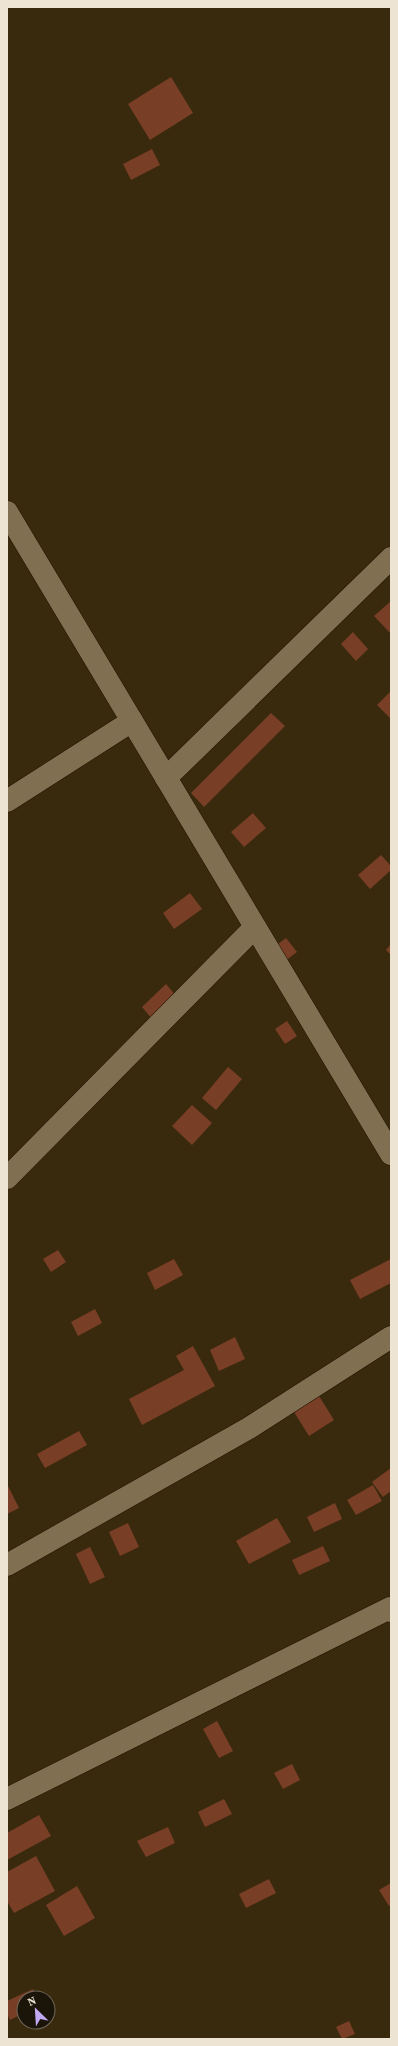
<svg xmlns="http://www.w3.org/2000/svg" width="398" height="2046" font-family="'Source Serif 4',serif">
<style>
.building{fill:#793e26}
.lines{fill:none;stroke-linecap:round;stroke-linejoin:round}
.street-casing{stroke:#201200;stroke-width:23}
.street{stroke:#816f51;stroke-width:22}
</style>
<rect width="100%" height="100%" fill="#392a0d"/>
<!-- building -->
<g class="building">
<path d="M171 77 193 113 150 140 128 104Z"/>
<path d="M152 149 160 165 131 180 123 164Z"/>
<path d="M391 601V634L374 616Z"/>
<path d="M353 632 368 649 356 661 341 644Z"/>
<path d="M391 691V717L390 718 377 705Z"/>
<path d="M271 713 285 726 204 807 191 793Z"/>
<path d="M253 813 266 828 244 847 231 832Z"/>
<path d="M381 855 391 866V870L370 889 358 875Z"/>
<path d="M190 893 202 909 174 929 163 913Z"/>
<path d="M286 938 297 952 281 964 270 950Z"/>
<path d="M391 944V955L386 950Z"/>
<path d="M166 984 176 996 152 1019 142 1007Z"/>
<path d="M287 1021 297 1036 285 1044 275 1029Z"/>
<path d="M228 1067 242 1079 216 1110 202 1098Z"/>
<path d="M192 1105 212 1123 192 1145 172 1126Z"/>
<path d="M58 1250 66 1262 51 1272 43 1259Z"/>
<path d="M174 1259 183 1275 155 1290 147 1273Z"/>
<path d="M391 1259V1283L360 1299 350 1280Z"/>
<path d="M95 1309 102 1323 78 1336 71 1322Z"/>
<path d="M235 1337 245 1359 219 1371 210 1350Z"/>
<path d="M193 1346 215 1386 142 1425 129 1399 184 1370 176 1356Z"/>
<path d="M319 1396 334 1420 309 1436 294 1412Z"/>
<path d="M79 1431 87 1445 45 1468 37 1454Z"/>
<path d="M391 1468V1491L383 1497 372 1482Z"/>
<path d="M7 1484 19 1508 7 1514Z"/>
<path d="M373 1485 382 1501 356 1515 347 1500Z"/>
<path d="M335 1503 342 1519 314 1532 307 1517Z"/>
<path d="M277 1518 291 1542 249 1564 236 1541Z"/>
<path d="M128 1523 139 1547 120 1556 109 1532Z"/>
<path d="M323 1546 330 1561 299 1575 292 1560Z"/>
<path d="M90 1547 105 1577 90 1584 76 1554Z"/>
<path d="M217 1721 233 1751 219 1758 203 1729Z"/>
<path d="M292 1764 300 1780 283 1789 274 1773Z"/>
<path d="M224 1799 232 1814 205 1827 198 1812Z"/>
<path d="M39 1815 51 1836 7 1860V1833Z"/>
<path d="M168 1827 175 1843 146 1857 137 1841Z"/>
<path d="M36 1856 55 1891 14 1913 7 1901V1872Z"/>
<path d="M269 1879 276 1893 246 1908 239 1894Z"/>
<path d="M391 1883V1905L389 1906 379 1890Z"/>
<path d="M77 1886 95 1918 64 1936 46 1905Z"/>
<path d="M33 1989 37 1998H24V2013L10 2020 7 2014V2001Z"/>
<path d="M349 2021 355 2034 342 2039 336 2027Z"/>
</g>
<g class="lines">
<defs>
<g id="street">
<path d="M7 512 391 1154"/>
<path d="M166 778 391 558"/>
<path d="M7 801 132 721"/>
<path d="M7 1178 255 927"/>
<path d="M7 1565 249 1428 391 1337"/>
<path d="M7 1799 390 1608 391 1611"/>
</g>
</defs>
<!-- street casing -->
<use href="#street" class="street-casing"/>
<!-- street -->
<use href="#street" class="street"/>
</g>
<!-- border -->
<rect width="398" height="2046" fill="none" stroke="#eee4d4" stroke-width="16"/>
<!-- north arrow -->
<g transform="translate(36 2010) rotate(335)"><circle r="19" fill="#1b1408" stroke="#6f675a"/>
<path d="M0-3L7 15L0 10L-7 15Z" fill="#c2a8f3"/>
<text y="-6" font-size="11" font-weight="bold" text-anchor="middle" fill="#eee4d4">N</text>
</g>
</svg>
